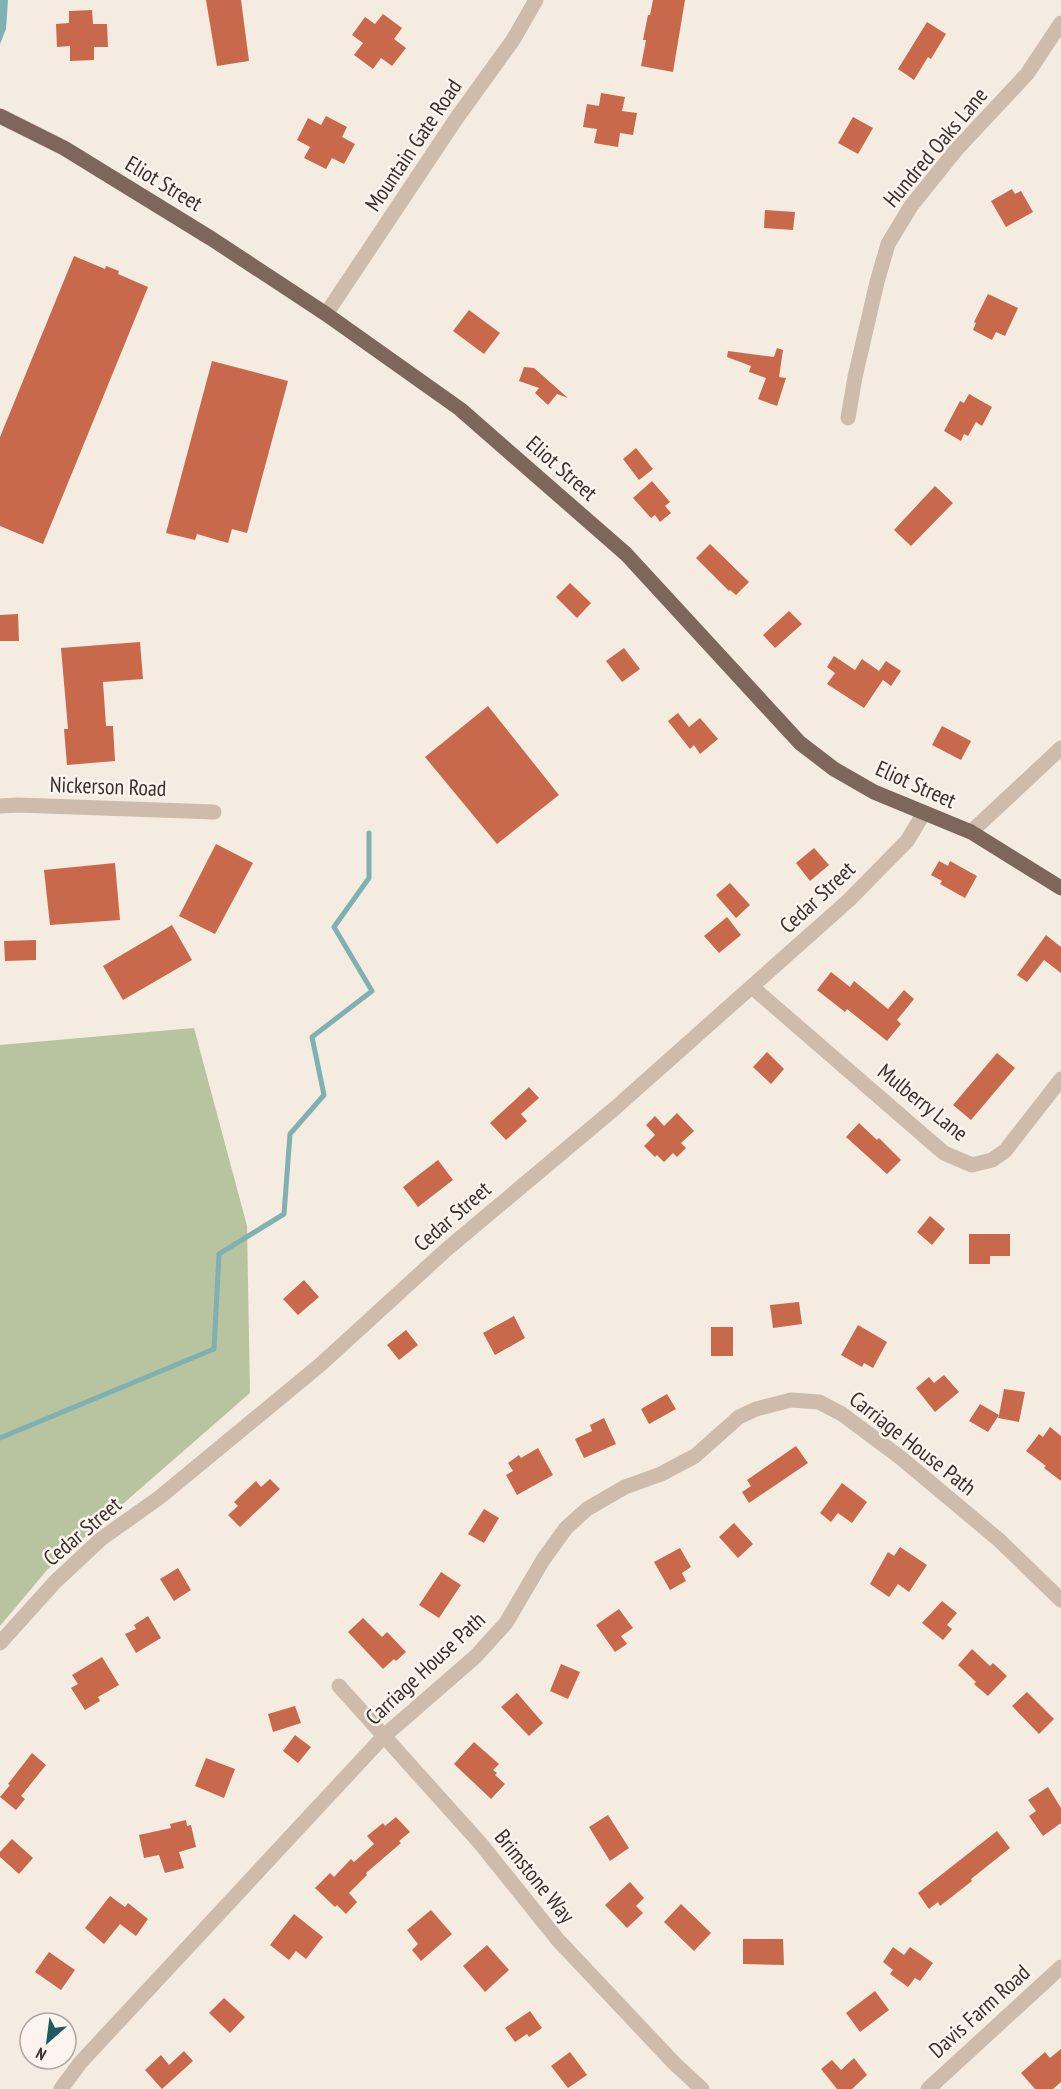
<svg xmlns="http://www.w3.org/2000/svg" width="1061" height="2089" font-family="'PT Sans Narrow',sans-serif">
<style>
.green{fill:#b8c4a0}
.water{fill:#7fb0b2}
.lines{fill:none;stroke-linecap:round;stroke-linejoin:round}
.stream{stroke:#7fb0b2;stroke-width:5}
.building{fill:#c8694b}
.minor{stroke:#cdbbac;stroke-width:15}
.major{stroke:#7d675c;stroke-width:15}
.labels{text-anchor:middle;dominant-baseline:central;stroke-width:5;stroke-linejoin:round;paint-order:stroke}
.street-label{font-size:22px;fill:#3b302b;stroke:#fbf5ee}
</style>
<rect width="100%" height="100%" fill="#f4ebe1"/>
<!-- green -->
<path class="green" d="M194 1028 247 1226 250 1393 47 1570 0 1626V1045Z"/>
<!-- water -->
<path class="water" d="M0 0H8L6 29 0 44Z"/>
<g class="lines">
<!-- stream -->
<path class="stream" d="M0 1438 214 1349 219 1254 284 1214 290 1134 324 1095 312 1037 372 991 334 927 369 878V833"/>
</g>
<!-- building -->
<g class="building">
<path d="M206 0H241L249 61 217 66Z"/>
<path d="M653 0H685L673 72 641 66 646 40H643L648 15H650Z"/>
<path d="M92 10 93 24H107L108 47H94V60L70 61V46L57 47 56 24 69 23V11Z"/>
<path d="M383 14 402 28 394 39 406 48 392 66 381 58 373 69 354 55 363 43 352 35 365 17 375 24Z"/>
<path d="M927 22 946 34 931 59 928 57 914 80 898 69Z"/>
<path d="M601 93 625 97 622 111 637 113 633 135 620 133 618 147 594 143 597 129 583 127 587 104 599 106Z"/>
<path d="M326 116 347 127 342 137 355 144 344 164 332 158 326 169 304 158 310 147 297 140 308 118 321 125Z"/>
<path d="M853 117 873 128 858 154 838 143Z"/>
<path d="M1012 189 1015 194 1021 191 1033 212 1006 227 991 201Z"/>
<path d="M765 210 795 212 793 230 764 228Z"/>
<path d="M74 256 105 269 106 266 119 271 118 274 148 287 43 544 0 526V437Z"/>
<path d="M988 294 1018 308 1005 336 996 332 992 340 973 330 976 323 974 322Z"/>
<path d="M469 310 500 333 484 354 453 331Z"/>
<path d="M777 348 783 350 779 377 786 378 777 406 758 399 766 378 749 372 751 366 727 357 728 351 774 357Z"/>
<path d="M212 361 288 381 247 533 232 529 228 543 197 534 195 540 166 533Z"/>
<path d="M524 367 534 368 568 398 557 394 548 405 535 393 539 388 519 381Z"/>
<path d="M969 394 992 407 982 426 976 422 968 436 964 434 961 441 944 431 960 401 964 403Z"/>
<path d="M636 448 653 469 639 480 623 459Z"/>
<path d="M652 481 670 502 665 506 671 513 660 522 655 515 651 518 633 498Z"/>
<path d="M935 486 953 503 911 546 894 530Z"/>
<path d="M710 544 749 582 736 595 730 590 729 591 696 558Z"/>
<path d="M570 583 591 603 577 618 556 597Z"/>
<path d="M789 611 802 624 775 648 763 635Z"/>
<path d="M18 614 19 641H0V615Z"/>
<path d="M140 642 143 679 103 682 106 726H113L115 761 67 765 64 729H68L61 648Z"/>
<path d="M624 648 640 669 622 682 606 661Z"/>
<path d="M834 656 855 670 862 659 879 671 886 661 901 671 891 686 883 680 864 708 827 684 835 673 827 667Z"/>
<path d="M488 706 559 795 497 844 425 757Z"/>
<path d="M678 713 689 727 700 718 718 739 700 754 694 745 690 749 668 721Z"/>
<path d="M942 726 971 741 961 760 932 745Z"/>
<path d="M216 844 253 863 215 934 179 916Z"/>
<path d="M814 848 829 865 810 881 796 863Z"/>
<path d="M939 861 948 866 950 861 977 876 965 898 940 884 942 881 931 875Z"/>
<path d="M115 863 120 920 50 925 44 870Z"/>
<path d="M730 883 750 905 736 918 716 895Z"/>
<path d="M727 917 741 935 719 953 704 936Z"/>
<path d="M172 925 192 960 123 1000 103 966Z"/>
<path d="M1046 935 1061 947V973L1044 960 1027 982 1017 975Z"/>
<path d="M36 940V960L5 961 4 941Z"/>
<path d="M831 972 850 987 854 981 888 1009 904 990 914 999 897 1020 901 1024 887 1041 847 1009 845 1012 817 990Z"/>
<path d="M767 1052 784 1069 771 1084 753 1067Z"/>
<path d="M997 1053 1015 1068 971 1120 953 1105Z"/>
<path d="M529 1087 539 1098 521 1114 527 1121 506 1140 490 1123Z"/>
<path d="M677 1113 694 1131 681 1143 686 1148 677 1157 673 1153 664 1162 657 1155 655 1157 644 1146 655 1135 646 1125 655 1116 664 1126Z"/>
<path d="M859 1123 877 1140 879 1138 901 1160 887 1174 846 1137Z"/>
<path d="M438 1160 453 1180 418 1207 403 1187Z"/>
<path d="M930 1216 945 1229 932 1245 917 1232Z"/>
<path d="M969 1234H1010V1256H990V1264H969Z"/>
<path d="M304 1280 319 1297 298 1315 283 1299Z"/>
<path d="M799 1302 802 1324 773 1328 770 1305Z"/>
<path d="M514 1316 525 1338 495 1355 483 1333Z"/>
<path d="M858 1325 887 1342 873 1368 864 1363 862 1367 841 1355Z"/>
<rect x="711" y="1327" width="22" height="29"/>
<path d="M406 1330 418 1345 399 1360 387 1345Z"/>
<path d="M944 1375 959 1392 935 1412 916 1388 929 1377 934 1383Z"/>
<path d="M1004 1389 1025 1392 1019 1422 998 1418 999 1415 988 1432 969 1421 980 1404 999 1415Z"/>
<path d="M667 1394 676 1409 649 1424 641 1409Z"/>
<path d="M604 1418 616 1444 584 1458 575 1439 592 1431 590 1425Z"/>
<path d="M1050 1427 1061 1436V1481L1044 1468 1046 1466 1026 1451 1039 1434 1043 1437Z"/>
<path d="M796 1446 808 1463 749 1503 742 1492 751 1486 747 1480Z"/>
<path d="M538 1448 553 1475 517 1495 506 1475 513 1471 508 1463 519 1455 521 1458Z"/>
<path d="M270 1479 280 1489 240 1527 228 1515 238 1506 234 1502 256 1481 261 1487Z"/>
<path d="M842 1483 867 1502 852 1523 838 1513 831 1522 820 1513Z"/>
<path d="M484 1509 499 1518 484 1543 468 1534Z"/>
<path d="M734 1523 753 1544 738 1558 719 1537Z"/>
<path d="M900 1547 927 1565 909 1592 898 1584 889 1597 870 1584 888 1552 894 1556Z"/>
<path d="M680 1548 691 1567 682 1573 686 1581 670 1590 654 1562Z"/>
<path d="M178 1568 191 1590 174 1601 160 1579Z"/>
<path d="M441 1572 461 1585 439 1618 419 1605Z"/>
<path d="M942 1601 957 1613 947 1625 952 1629 943 1640 922 1623Z"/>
<path d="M619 1609 633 1628 621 1636 627 1644 615 1652 596 1625Z"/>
<path d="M148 1616 161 1638 136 1653 125 1634 136 1629 134 1625Z"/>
<path d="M363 1618 382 1637 387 1632 406 1652 396 1661 394 1659 383 1669 348 1632Z"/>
<path d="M972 1649 990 1666 993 1663 1007 1676 988 1696 974 1684 976 1682 958 1665Z"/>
<path d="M102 1657 119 1685 98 1697 100 1701 85 1710 71 1688 78 1684 72 1675Z"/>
<path d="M561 1664 580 1672 568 1699 550 1691Z"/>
<path d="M1027 1692 1054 1719 1039 1734 1012 1706Z"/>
<path d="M517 1693 543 1723 529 1736 501 1707Z"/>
<path d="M295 1706 301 1723 273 1732 268 1714Z"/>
<path d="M295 1735 311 1747 298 1763 283 1751Z"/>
<path d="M474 1742 499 1764 493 1770 497 1773 495 1775 505 1784 491 1799 454 1764Z"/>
<path d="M32 1753 46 1765 21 1796 25 1799 16 1810 0 1797 10 1785 8 1784Z"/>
<path d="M206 1758 235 1769 224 1798 195 1786Z"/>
<path d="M1048 1787 1061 1808V1823L1043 1836 1029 1816 1036 1811 1028 1800Z"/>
<path d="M608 1815 629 1848 610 1861 589 1827Z"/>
<path d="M396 1817 410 1832 399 1841 401 1843 366 1873 367 1875 349 1893 357 1902 346 1914 337 1905 335 1907 315 1888 330 1873 334 1877 351 1859 354 1862 374 1844 367 1836 383 1823 385 1826Z"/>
<path d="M186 1820 187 1826 191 1825 196 1847 179 1852 184 1868 165 1873 159 1855 144 1858 139 1835 171 1828 170 1824Z"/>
<path d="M997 1831 1010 1848 971 1879 972 1881 940 1906 938 1902 929 1909 918 1893Z"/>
<path d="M12 1839 33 1858 19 1874 0 1857V1852Z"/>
<path d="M630 1882 644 1898 636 1906 643 1913 627 1928 605 1905Z"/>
<path d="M110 1896 125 1907 128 1903 148 1919 136 1936 120 1924 104 1944 85 1928Z"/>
<path d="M681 1904 711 1933 694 1951 664 1922Z"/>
<path d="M431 1910 452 1934 421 1961 412 1950 418 1944 407 1930Z"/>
<path d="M294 1914 323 1937 306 1959 296 1951 289 1960 270 1945Z"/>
<path d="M743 1939H783L784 1965 743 1964Z"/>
<path d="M487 1945 509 1970 485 1992 463 1966Z"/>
<path d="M893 1947 904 1955 910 1947 933 1963 920 1981 915 1978 908 1987 890 1974 893 1970 883 1962Z"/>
<path d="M49 1952 75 1970 61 1990 35 1972Z"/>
<path d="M875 1991 889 2010 860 2032 846 2013Z"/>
<path d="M224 1998 245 2017 230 2033 209 2013Z"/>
<path d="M530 2011 542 2028 529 2037 527 2034 515 2042 505 2028Z"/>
<path d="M1061 2049V2082L1053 2089H1035L1021 2073 1045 2052 1050 2058Z"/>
<path d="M184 2051 193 2061 162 2089 145 2070 161 2055 169 2065Z"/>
<path d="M570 2052 587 2075 568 2088 551 2066Z"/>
<path d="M854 2058 867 2075 852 2089H837L821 2069 832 2060 841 2070Z"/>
</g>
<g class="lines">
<!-- minor -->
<g class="minor">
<path d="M326 314 456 119 513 40 536 0"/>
<path d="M848 418 855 377 877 282 888 244 911 206 956 150 1027 74 1061 23"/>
<path d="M0 806 18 805 214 812"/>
<path d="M971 832 1061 748"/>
<path d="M752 987 944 1153 972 1165 992 1160 1005 1151 1061 1079"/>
<path d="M0 1643 55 1582 101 1539 160 1497 320 1365 447 1249 614 1109 849 900 907 841 924 813"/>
<path d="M339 1686 480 1843 558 1940 674 2063 702 2089"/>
<path d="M61 2089 80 2063 384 1736 475 1657 506 1623 543 1560 566 1528 587 1509 625 1487 661 1474 695 1456 739 1417 756 1409 791 1400 819 1402 842 1414 901 1458 999 1540 1061 1600"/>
<path d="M928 2089 1061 1967"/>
</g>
<!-- major -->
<path class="major" d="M0 116 64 148 212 239 326 314 460 409 626 554 800 743 834 769 874 792 971 832 1061 888"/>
</g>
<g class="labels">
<!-- street labels -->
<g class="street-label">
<text transform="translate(413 145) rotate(-56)">Mountain Gate Road</text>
<text transform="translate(935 147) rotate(-50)">Hundred Oaks Lane</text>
<text transform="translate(164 183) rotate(31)">Eliot Street</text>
<text transform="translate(562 468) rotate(41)">Eliot Street</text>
<text transform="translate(916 784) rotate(24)">Eliot Street</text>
<text transform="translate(108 786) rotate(2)">Nickerson Road</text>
<text transform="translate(817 897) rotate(-43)">Cedar Street</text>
<text transform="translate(923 1102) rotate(39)">Mulberry Lane</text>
<text transform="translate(452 1216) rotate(-41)">Cedar Street</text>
<text transform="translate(913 1443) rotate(38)">Carriage House Path</text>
<text transform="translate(82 1531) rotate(-40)">Cedar Street</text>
<text transform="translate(425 1668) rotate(-43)">Carriage House Path</text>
<text transform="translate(535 1876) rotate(51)">Brimstone Way</text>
<text transform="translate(979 2011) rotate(-42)">Davis Farm Road</text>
</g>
</g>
<!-- north arrow -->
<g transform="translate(48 2041) rotate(208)"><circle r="28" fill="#fbf5ee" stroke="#aea6a0" stroke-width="1.5"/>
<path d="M0-4.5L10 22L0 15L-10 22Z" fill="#1f5a5e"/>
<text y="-9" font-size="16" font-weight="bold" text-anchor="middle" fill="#3b302b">N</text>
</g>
</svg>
